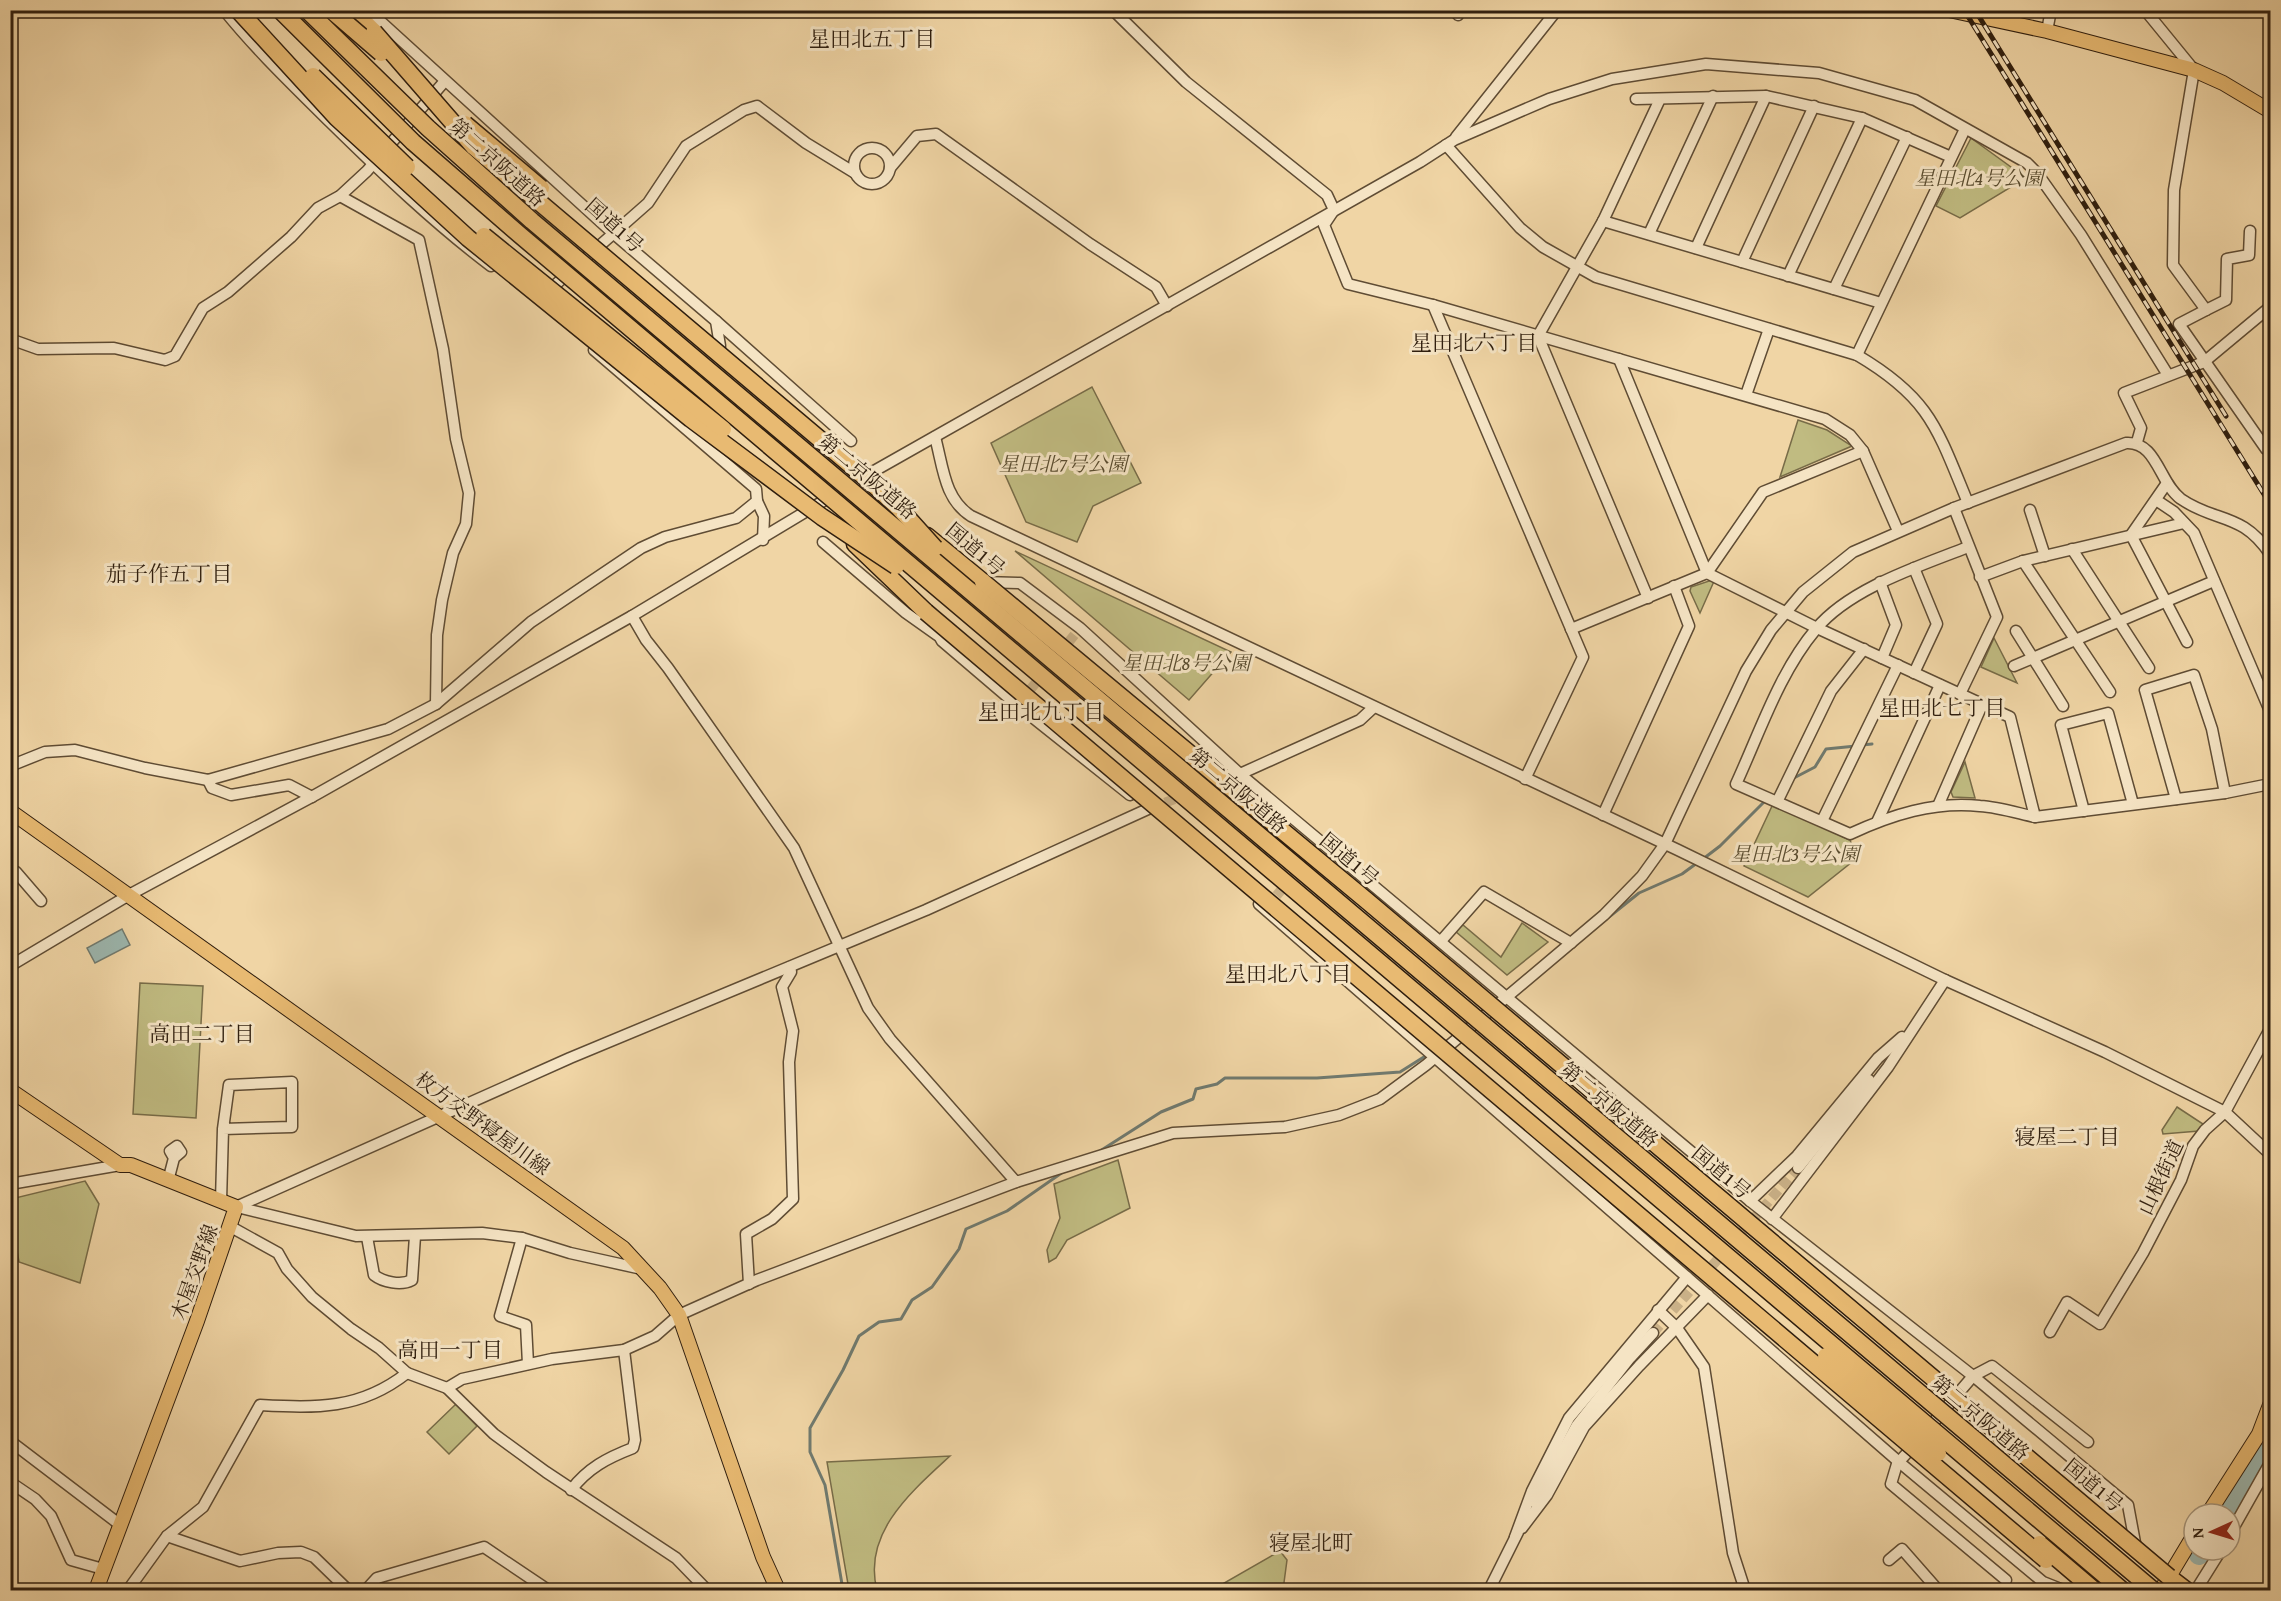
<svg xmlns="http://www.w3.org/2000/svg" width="2281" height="1601" font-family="'Gentium Book Plus','Noto Serif JP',serif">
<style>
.green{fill:#c0bb81;stroke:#786c48;stroke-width:1.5}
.water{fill:#9cb7af;stroke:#707a6f;stroke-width:1.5}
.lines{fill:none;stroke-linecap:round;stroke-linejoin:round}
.stream{stroke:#707a6f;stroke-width:3}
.river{stroke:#9cb7af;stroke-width:20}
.minor-tunnel{stroke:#c9b087;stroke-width:10;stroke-dasharray:10 5;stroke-linecap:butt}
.minor-casing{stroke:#5f4c34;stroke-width:13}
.major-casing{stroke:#2f1e0e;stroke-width:16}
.highway-casing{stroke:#2f1e0e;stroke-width:19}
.minor{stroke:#f5e4c4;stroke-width:10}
.major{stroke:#e8ba72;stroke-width:14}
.highway{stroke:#e8ba72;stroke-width:16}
.rail-casing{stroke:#2f1e0e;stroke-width:5}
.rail{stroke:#f5e4c4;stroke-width:3;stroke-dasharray:9;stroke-linecap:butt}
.highway-bridge-casing{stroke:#2f1e0e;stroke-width:19;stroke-linecap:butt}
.highway-bridge{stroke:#e8ba72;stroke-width:16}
.labels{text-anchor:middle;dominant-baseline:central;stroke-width:6;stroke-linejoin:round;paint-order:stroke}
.street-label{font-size:20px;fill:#2f1e0e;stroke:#f5e4c4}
.park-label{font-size:20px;font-style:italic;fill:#5a4d30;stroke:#f5e4c4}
.neighbourhood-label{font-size:21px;fill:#2f1e0e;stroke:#f5e4c4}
</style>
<rect width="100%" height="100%" fill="#f0d5a5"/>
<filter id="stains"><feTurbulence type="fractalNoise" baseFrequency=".00333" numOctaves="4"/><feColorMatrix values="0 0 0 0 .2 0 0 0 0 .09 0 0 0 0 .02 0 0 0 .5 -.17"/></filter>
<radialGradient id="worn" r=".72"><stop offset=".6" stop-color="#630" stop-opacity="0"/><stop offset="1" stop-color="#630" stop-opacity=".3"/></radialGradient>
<!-- green -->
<g class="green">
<path d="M1971 138 2026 178 1960 218 1936 206Z"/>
<path d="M1092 387 1141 483 1093 506 1077 542 1026 522 991 443Z"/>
<path d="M1798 420 1827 430 1852 446 1780 477Z"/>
<path d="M1015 551 1231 652 1189 700Z"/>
<path d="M1715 579 1700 613 1690 591 1691 587Z"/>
<path d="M1994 638 2017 683 1981 667Z"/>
<path d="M1965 762 1975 798 1953 797 1951 792Z"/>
<path d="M1773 804 1850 840 1857 858 1808 897 1744 866Z"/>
<path d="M1522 923 1548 942 1507 975 1455 931 1463 925 1501 957Z"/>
<path d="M140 983 203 986 196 1118 133 1114Z"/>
<path d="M2177 1107 2203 1124 2199 1131 2163 1134 2162 1130Z"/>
<path d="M1118 1160 1130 1208 1067 1240 1056 1258 1049 1262 1047 1250 1060 1218 1054 1184Z"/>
<path d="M85 1181 99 1204 80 1283 19 1262 11 1217V1199Z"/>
<path d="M456 1404 477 1426 449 1454 427 1432Z"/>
<path d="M950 1456C912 1491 862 1533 877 1590H849L827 1462Z"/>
<path d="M1280 1551 1287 1560 1283 1590H1212Z"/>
</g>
<!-- water -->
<path class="water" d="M122 929 130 945 95 963 87 948Z"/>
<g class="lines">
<!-- stream -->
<g class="stream">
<path d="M1862 745 1872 744"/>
<path d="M1792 779 1815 767 1826 749 1856 746"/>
<path d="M1703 859 1720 846 1766 800"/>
<path d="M1609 917 1639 893 1682 874 1697 863"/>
<path d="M1100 1151 1161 1112 1193 1099 1196 1089 1217 1084 1225 1078H1317L1400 1072 1427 1055"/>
<path d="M843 1590 825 1485 810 1452V1428L843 1370 859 1336 879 1322 901 1319 912 1300 932 1287 959 1249 966 1229 1007 1211 1063 1172"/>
</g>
<!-- river -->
<g class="river">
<path d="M2223 1514 2270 1434"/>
<path d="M2199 1555 2202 1550"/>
</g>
<!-- minor-tunnel -->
<g class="minor-tunnel">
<path d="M1021 701 1080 628"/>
<path d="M1151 808 1240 774"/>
<path d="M1267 907 1322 841"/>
<path d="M1653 1333 1798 1168"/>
</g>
<defs>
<g id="minor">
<path d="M224 10C257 51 294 86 331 123 382 173 434 223 491 266"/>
<path d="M368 10 614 234 716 321 851 441"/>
<path d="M1113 10 1186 82 1327 195 1334 210 1324 225 1348 284 1433 305 1825 419 1850 435 1863 451 1898 531"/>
<path d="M2145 10 2194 70 2174 190 2173 265 2206 310 2179 324 2266 449 2270 451"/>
<path d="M1458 15 1459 10"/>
<path d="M2047 31 2051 10"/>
<path d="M1636 99 1766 96 1862 118 1951 157"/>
<path d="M1456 137 1557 10"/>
<path d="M1446 145 1520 228 1543 247 1596 277 1857 355C1930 398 1937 428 1968 503"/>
<circle cx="872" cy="166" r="18"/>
<path d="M890 168 917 136 936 134 1090 244 1156 287 1167 306"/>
<path d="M340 196 419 240 443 349 456 439 469 493 466 524 453 553 442 600 437 635 436 704"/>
<path d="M1603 221 1881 303"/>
<path d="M1649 234 1713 96"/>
<path d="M1696 248 1766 96"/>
<path d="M1742 262 1814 106"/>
<path d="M1788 276 1862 118"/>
<path d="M1834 289 1907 137"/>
<path d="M546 293 648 203 686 146 744 110 757 106 806 143 855 173"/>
<path d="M1433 305 1583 657 1525 779"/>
<path d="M2206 310 2226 300 2227 259 2249 255 2250 231"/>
<path d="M716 321 720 346"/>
<path d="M10 339 38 349 114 348 165 360 175 356 203 308 228 292 291 237 318 208 340 196 367 171 444 82"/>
<path d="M1857 355 1965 129"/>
<path d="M1619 359 1707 573 1817 628 2010 717 2035 817 2225 793 2270 784"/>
<path d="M1746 395 1769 329"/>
<path d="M935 437C943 466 944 499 971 516L1678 850 1945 980 2105 1052 2225 1112 2270 1154"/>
<path d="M2137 442 2141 428 2124 393 2204 362 2270 307"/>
<path d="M2167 483 2131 535 2187 642"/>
<path d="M2156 500 2174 512 2194 533 2270 711"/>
<path d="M757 501 764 516 763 540"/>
<path d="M1954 508 1997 617 1960 694"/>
<path d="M2030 510 2045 556"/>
<path d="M823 542 906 613 937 635"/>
<path d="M1968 547C1920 566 1850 588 1816 629 1779 673 1760 732 1736 784L1850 834C1891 815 1934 801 1980 806 1998 807 2017 813 2035 817"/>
<path d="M2072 549 2149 668"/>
<path d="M2023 561 2110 692"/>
<path d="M1914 568 1937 624 1914 673"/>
<path d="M1980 577 2023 561 2184 523"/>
<path d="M983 582 1020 583 1080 628 1240 774 1750 1201 1973 1376 2128 1505 2136 1548"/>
<path d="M1880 582 1896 625 1882 658"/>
<path d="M1648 598 1538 336 1603 221 1660 99"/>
<path d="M632 616 646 640 668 668 794 848 868 1008 890 1039 1016 1182 1173 1133 1285 1127 1339 1115 1380 1099 1426 1065 1604 915 1642 876 1665 844 1746 671 1771 630 1803 592 1853 552 1954 508 2126 443C2157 441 2159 483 2181 499 2216 523 2242 512 2270 554"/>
<path d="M929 618 942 641 1017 705 1130 795"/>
<path d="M1571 629 1707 573 1763 492 1863 451"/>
<path d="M2016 631 2063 706"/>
<path d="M2014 666 2214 581"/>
<path d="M10 766 45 752 75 750 145 768 208 780 388 729 436 704 531 622 641 548 665 537 736 518 757 501 756 489 594 350"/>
<path d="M1240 774 1360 720 1374 707"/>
<path d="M208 780 212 788 231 795 289 785 312 797"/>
<path d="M2176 799 2145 690 2194 675 2212 729 2225 793"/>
<path d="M1778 800 1831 691 1864 649"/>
<path d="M1938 806 1982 705"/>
<path d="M2084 811 2061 725 2108 713 2133 804"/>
<path d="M1603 815 1689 626 1674 586"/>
<path d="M1822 821 1898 665"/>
<path d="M1877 822 1940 685"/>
<path d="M10 871 16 872 41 901"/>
<path d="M1259 904 1899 1462 2043 1582 2063 1590"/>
<path d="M1441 941 1484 892 1571 943"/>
<path d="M10 966 129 895 317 794 632 616 860 479 1420 162 1454 140 1549 99 1612 79 1706 64 1819 73 1915 100 2027 163 2037 173 2081 235 2168 375"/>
<path d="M1798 1168 1869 1080"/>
<path d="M168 1181 174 1158 170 1151 177 1146 181 1152 174 1158"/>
<path d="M10 1184 120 1165"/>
<path d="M221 1201 223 1129 229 1085 292 1082V1127L223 1129"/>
<path d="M1750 1201 1797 1156 1878 1058 1902 1037"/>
<path d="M236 1207 570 1058 926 910 1148 809"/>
<path d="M237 1207 356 1236 482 1233 522 1238 570 1253 642 1269"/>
<path d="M1772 1219 1888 1067 1945 980"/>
<path d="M231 1227 278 1253 287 1269 312 1297 351 1329 379 1348 407 1373 447 1388 494 1434 546 1472 676 1558 707 1590"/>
<path d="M367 1237 374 1275C383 1282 401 1286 412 1280L415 1236"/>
<path d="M522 1238 500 1316 526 1325 528 1364"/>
<path d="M749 1284 746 1234 772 1219 793 1199 789 1062 793 1031 782 987 791 972 790 967"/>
<path d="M1658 1310 1677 1328 1704 1367 1733 1553 1745 1590"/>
<path d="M2050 1332 2067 1302 2100 1324 2143 1253 2181 1180 2193 1146 2205 1130 2225 1112 2270 1029"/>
<path d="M447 1388 462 1379 552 1359 624 1350 655 1336 679 1315 757 1280 1016 1182"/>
<path d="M1927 1430 1973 1376 1992 1366 2088 1442"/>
<path d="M10 1441 119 1524"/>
<path d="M1917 1442 1897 1464 1891 1484 2006 1580"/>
<path d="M10 1482 35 1499 51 1516 71 1560 103 1569"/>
<path d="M571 1490C588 1468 607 1458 633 1448L635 1440 624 1350"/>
<path d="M1534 1502 1577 1425 1630 1358 1653 1333"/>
<path d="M1522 1528 1547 1495 1584 1427 1639 1366 1708 1295"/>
<path d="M2230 1534 2270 1463"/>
<path d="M167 1536 240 1561 278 1553 301 1552 314 1557 348 1590"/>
<path d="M1515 1537 1532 1491 1569 1418 1687 1277"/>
<path d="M1889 1560 1902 1549 1938 1590"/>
<path d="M128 1590 167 1536 203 1507 260 1405C316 1408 360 1410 407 1373"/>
<path d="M366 1590 377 1578 484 1547 548 1590"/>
<path d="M1489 1590 1518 1532"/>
<path d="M2196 1590 2221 1550"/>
</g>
<g id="major">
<path d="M1949 10 2047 31 2194 70 2223 83 2270 111"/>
<path d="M10 811 623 1248 660 1288 679 1315 763 1557 778 1590"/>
<path d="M10 1090 120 1165H131L236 1207 197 1321 96 1590"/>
<path d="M2208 1514 2259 1434 2270 1405"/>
<path d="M2161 1590 2194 1535"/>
</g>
<g id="highway">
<path d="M352 10 374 32"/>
<path d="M927 536 983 582"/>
<path d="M855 544 926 612"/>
<path d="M2169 1577 2186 1590"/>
</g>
</defs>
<!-- minor casing -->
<use href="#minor" class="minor-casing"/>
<!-- major casing -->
<use href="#major" class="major-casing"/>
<!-- highway casing -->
<use href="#highway" class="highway-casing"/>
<!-- minor -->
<use href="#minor" class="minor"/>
<!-- major -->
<use href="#major" class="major"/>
<!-- highway -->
<use href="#highway" class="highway"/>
<defs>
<g id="rail">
<path d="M1964 10 2270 504"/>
<path d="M1975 10 2226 416"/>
</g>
</defs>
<!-- rail casing -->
<use href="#rail" class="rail-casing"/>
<!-- rail -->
<use href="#rail" class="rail"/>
<defs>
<g id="highway-bridge">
<path d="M238 10 337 118 468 238 691 419 822 517 896 566"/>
<path d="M280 10 413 142 520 235 2122 1590"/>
<path d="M307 10 428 128 532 221 2153 1590"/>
<path d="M331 10 381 53"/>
<path d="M374 32 474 147 874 485 898 507 935 548"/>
<path d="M313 76 407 167"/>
<path d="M465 124 541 188"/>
<path d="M484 236 723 429"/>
<path d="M983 582 1366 900 2169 1577"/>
<path d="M926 612 2046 1560"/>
<path d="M1826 1356 1938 1453"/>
<path d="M2040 1544 2094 1590"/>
</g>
</defs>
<!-- highway-bridge casing -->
<use href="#highway-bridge" class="highway-bridge-casing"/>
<!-- highway-bridge -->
<use href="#highway-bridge" class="highway-bridge"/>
</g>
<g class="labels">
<!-- street labels -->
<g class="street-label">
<text transform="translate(498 162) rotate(42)">第二京阪道路</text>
<text transform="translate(615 225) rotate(42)">国道1号</text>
<text transform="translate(868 476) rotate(40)">第二京阪道路</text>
<text transform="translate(976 549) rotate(40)">国道1号</text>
<text transform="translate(1239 790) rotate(40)">第二京阪道路</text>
<text transform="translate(1350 859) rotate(40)">国道1号</text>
<text transform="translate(1610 1104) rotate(40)">第二京阪道路</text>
<text transform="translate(483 1123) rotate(36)">枚方交野寝屋川線</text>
<text transform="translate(1722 1172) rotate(40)">国道1号</text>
<text transform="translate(2160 1177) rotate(-65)">山根街道</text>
<text transform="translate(194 1272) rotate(-70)">木屋交野線</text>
<text transform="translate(1981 1417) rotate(40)">第二京阪道路</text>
<text transform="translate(2094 1485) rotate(40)">国道1号</text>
</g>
<!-- park labels -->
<g class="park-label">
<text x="1979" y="177">星田北4号公園</text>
<text x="1063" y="463">星田北7号公園</text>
<text x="1186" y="662">星田北8号公園</text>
<text x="1795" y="853">星田北3号公園</text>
</g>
<!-- neighbourhood labels -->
<g class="neighbourhood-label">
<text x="872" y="38">星田北五丁目</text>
<text x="1474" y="342">星田北六丁目</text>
<text x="169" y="573">茄子作五丁目</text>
<text x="1942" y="707">星田北七丁目</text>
<text x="1041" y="711">星田北九丁目</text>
<text x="1288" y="973">星田北八丁目</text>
<text x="202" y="1033">高田二丁目</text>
<text x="2067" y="1136">寝屋二丁目</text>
<text x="450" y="1349">高田一丁目</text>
<text x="1311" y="1542">寝屋北町</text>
</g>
</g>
<!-- margin -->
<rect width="2281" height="1601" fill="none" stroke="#f0d5a5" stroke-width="36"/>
<rect x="12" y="12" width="2257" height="1577" fill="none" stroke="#2f1e0e" stroke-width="3"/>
<rect x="18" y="18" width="2245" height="1565" fill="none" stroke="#2f1e0e" stroke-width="1.5"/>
<!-- north arrow -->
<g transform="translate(2212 1532) rotate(266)"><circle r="28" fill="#f5e4c4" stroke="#a6957b" stroke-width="1.5"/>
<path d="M0-4.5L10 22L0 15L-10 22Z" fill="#8f2418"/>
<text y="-9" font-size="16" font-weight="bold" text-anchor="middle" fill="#2f1e0e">N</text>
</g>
<rect width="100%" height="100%" filter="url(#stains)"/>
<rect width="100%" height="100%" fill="url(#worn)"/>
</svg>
